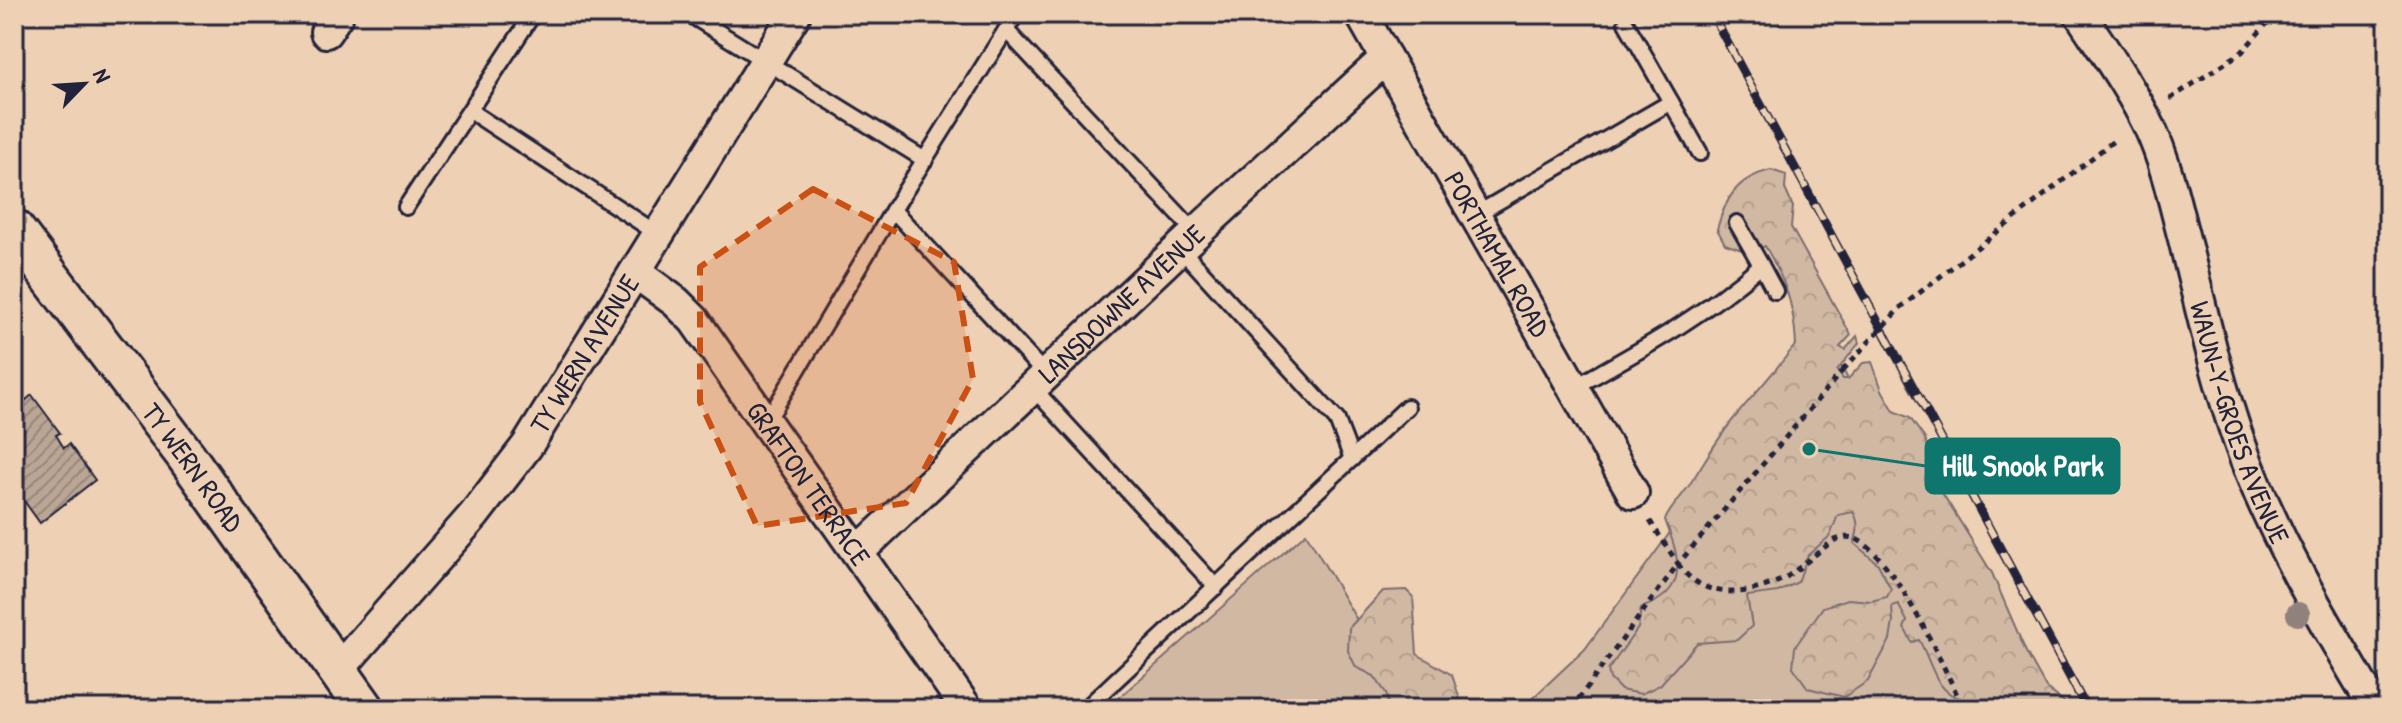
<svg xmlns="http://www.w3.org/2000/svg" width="2402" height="723" font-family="'Patrick Hand',sans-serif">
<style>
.green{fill:#d1b8a3;stroke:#7a6d6f;stroke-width:2}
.forest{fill:url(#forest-crowns);stroke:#7a6d6f;stroke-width:2}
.building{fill:url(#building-hatch);stroke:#22223b;stroke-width:2}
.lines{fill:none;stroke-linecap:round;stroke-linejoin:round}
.service-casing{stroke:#22223b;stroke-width:20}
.minor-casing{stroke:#22223b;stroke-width:36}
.tertiary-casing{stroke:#22223b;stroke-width:44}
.path{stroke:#22223b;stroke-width:5;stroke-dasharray:6 6;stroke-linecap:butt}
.service{stroke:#eed1b4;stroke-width:14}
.minor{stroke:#eed1b4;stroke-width:30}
.tertiary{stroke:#eed1b4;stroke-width:38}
.rail-casing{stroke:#22223b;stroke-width:9}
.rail{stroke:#eed1b4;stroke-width:6;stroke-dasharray:18;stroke-linecap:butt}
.path-bridge{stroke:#22223b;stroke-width:5;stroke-dasharray:6 6;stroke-linecap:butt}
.tree{fill:#91817d}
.marked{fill:#ca5113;fill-opacity:0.2;stroke:#ca5113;stroke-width:6;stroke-dasharray:16 10;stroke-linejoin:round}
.labels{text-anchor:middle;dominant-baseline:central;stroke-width:6;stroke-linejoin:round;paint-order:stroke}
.street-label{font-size:28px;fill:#22223b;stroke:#eed1b4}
.leader{fill:none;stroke:#0f766e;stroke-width:3}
.callout-dot{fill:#0f766e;stroke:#eed1b4;stroke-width:3}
.callout{fill:#0f766e;stroke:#0f766e;stroke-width:3}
.callout-label{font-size:30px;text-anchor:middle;font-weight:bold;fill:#fff}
</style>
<defs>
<pattern id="forest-crowns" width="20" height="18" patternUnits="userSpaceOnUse" patternTransform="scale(2)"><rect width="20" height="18" fill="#d1b8a3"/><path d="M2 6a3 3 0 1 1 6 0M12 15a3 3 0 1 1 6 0" fill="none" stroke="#b39e8d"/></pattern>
<pattern id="building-hatch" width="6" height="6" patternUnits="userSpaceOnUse" patternTransform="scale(2)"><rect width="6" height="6" fill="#bba696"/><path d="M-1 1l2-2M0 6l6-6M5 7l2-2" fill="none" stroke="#98877c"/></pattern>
</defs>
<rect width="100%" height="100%" fill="#eed1b4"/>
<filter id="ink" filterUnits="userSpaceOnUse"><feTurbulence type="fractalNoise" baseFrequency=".0125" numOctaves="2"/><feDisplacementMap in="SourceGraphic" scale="16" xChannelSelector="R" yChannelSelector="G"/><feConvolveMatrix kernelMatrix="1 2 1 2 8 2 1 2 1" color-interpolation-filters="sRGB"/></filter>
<g filter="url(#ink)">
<!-- green -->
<g class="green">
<path d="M1820 327 2025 709H1521L1585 649Z"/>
<path d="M1306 533 1409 709H1106Z"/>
</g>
<!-- forest -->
<g class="forest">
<path d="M1771 170 1786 175 1785 189 1793 207 1791 227 1851 335 1840 347 1845 350 1857 336 1859 343 1837 371 1843 379H1848L1863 363 1872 362 1882 390 1894 411 1910 418 1925 439 1941 491 1992 573 2026 652 2046 688 2067 704 2069 709H1964V699C1935 695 1932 662 1919 640L1912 642 1904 628 1907 621 1898 604 1892 606 1893 622 1890 640 1868 681 1844 697 1808 688 1793 667 1795 647 1823 607 1848 599 1871 601 1887 597 1891 589 1878 564 1854 543C1858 533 1860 522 1853 512L1838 515 1830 536 1808 555 1798 582 1778 592 1747 596 1752 626 1737 640 1697 643 1660 685 1641 694 1621 690 1610 679 1608 670 1638 628 1641 608C1690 591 1680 559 1665 520 1671 506 1682 497 1690 484 1705 461 1718 437 1736 416 1756 392 1777 369 1796 344 1794 304 1785 280 1765 246L1750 253 1725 244 1717 229C1726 197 1737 178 1771 170Z"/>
<path d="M1406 590 1413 597 1417 654 1452 675 1463 709H1389L1386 693 1374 676 1356 667 1348 651 1349 628 1383 591Z"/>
</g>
<!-- building -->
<path class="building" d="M32 395 60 433 56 435 64 448 69 444 95 480 40 523 14 487V410Z"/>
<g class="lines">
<defs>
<g id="service">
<path d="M689 14 925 160"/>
<path d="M1006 30 1196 233"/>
<path d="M1671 102 1700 153"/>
<path d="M470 111 658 234"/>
<path d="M406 207 533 14"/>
<path d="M893 210 1046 375"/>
<path d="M1475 215 1671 102 1626 23"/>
<path d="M1180 248 1337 420 1352 459"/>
<path d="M1761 265 1775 291"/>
<path d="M1033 388 1216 587"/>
<path d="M1573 388C1641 350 1702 317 1761 265L1737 223"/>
<path d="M766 423 893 210 1016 14"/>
<path d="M1085 709 1407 407"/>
</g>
<g id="minor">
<path id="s1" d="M1361 14 1633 493"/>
<path id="s2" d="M2080 14C2104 51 2131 88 2150 128 2166 163 2174 201 2184 239 2201 307 2216 377 2240 444 2273 537 2325 624 2376 709"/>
<path d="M326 32 338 14"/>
<path id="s3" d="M635 272 676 302 694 320 967 709"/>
<path id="s4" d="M858 552 1196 233 1386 58"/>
<path id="s5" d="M338 670 474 515 527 446 795 14"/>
</g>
<g id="tertiary">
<path id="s6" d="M14 229 186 456 365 709"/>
</g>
</defs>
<!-- service casing -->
<use href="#service" class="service-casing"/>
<!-- minor casing -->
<use href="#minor" class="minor-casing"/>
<!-- tertiary casing -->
<use href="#tertiary" class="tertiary-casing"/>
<!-- path -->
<g class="path">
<path d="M2170 99 2242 52 2275 14"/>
<path d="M1900 308 2116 139"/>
<path d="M1650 521 1678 564 1843 370"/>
<path d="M1571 709 1678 564C1702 599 1744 597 1779 581 1799 571 1816 552 1835 540 1841 538 1846 536 1853 538 1893 550 1945 671 1964 709"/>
</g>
<!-- service -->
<use href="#service" class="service"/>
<!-- minor -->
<use href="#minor" class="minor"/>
<!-- tertiary -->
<use href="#tertiary" class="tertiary"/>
<defs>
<path id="rail" d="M1712 14 2087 709"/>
</defs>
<!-- rail casing -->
<use href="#rail" class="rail-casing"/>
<!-- rail -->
<use href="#rail" class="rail"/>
<!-- path-bridge -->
<path class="path-bridge" d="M1843 370 1900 308"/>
</g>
<!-- trees -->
<circle class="tree" cx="2298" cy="614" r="12"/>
</g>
<!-- marked area -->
<path class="marked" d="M813 189 954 262 973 379 906 503 757 526 700 402V267Z"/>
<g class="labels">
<!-- street labels -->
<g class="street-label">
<text stroke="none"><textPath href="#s1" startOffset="276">PORTHAMAL ROAD</textPath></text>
<text stroke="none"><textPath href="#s4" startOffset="362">LANSDOWNE AVENUE</textPath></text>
<text stroke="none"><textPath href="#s5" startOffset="402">TY WERN AVENUE</textPath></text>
<text stroke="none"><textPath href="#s2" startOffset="442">WAUN-Y-GROES AVENUE</textPath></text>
<text stroke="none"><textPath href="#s6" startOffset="298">TY WERN ROAD</textPath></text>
<text stroke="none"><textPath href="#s3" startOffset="276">GRAFTON TERRACE</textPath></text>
</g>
</g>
<!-- callouts -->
<path class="leader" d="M1809 449L1926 466"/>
<circle class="callout-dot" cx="1809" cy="449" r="8"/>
<rect class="callout" x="1926" y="439" width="193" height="54" rx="8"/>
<g class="callout-label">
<text x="2023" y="476">Hill Snook Park</text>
</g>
<!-- margin -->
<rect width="2402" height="723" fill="none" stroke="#eed1b4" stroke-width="48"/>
<rect x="24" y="24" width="2354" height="675" fill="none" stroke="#22223b" stroke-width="3" filter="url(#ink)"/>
<!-- north arrow -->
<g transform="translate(84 84) rotate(65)" stroke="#eed1b4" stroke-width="6" paint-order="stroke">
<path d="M0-6L14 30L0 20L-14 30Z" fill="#22223b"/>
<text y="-12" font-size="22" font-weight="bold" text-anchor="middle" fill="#22223b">N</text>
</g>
</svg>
